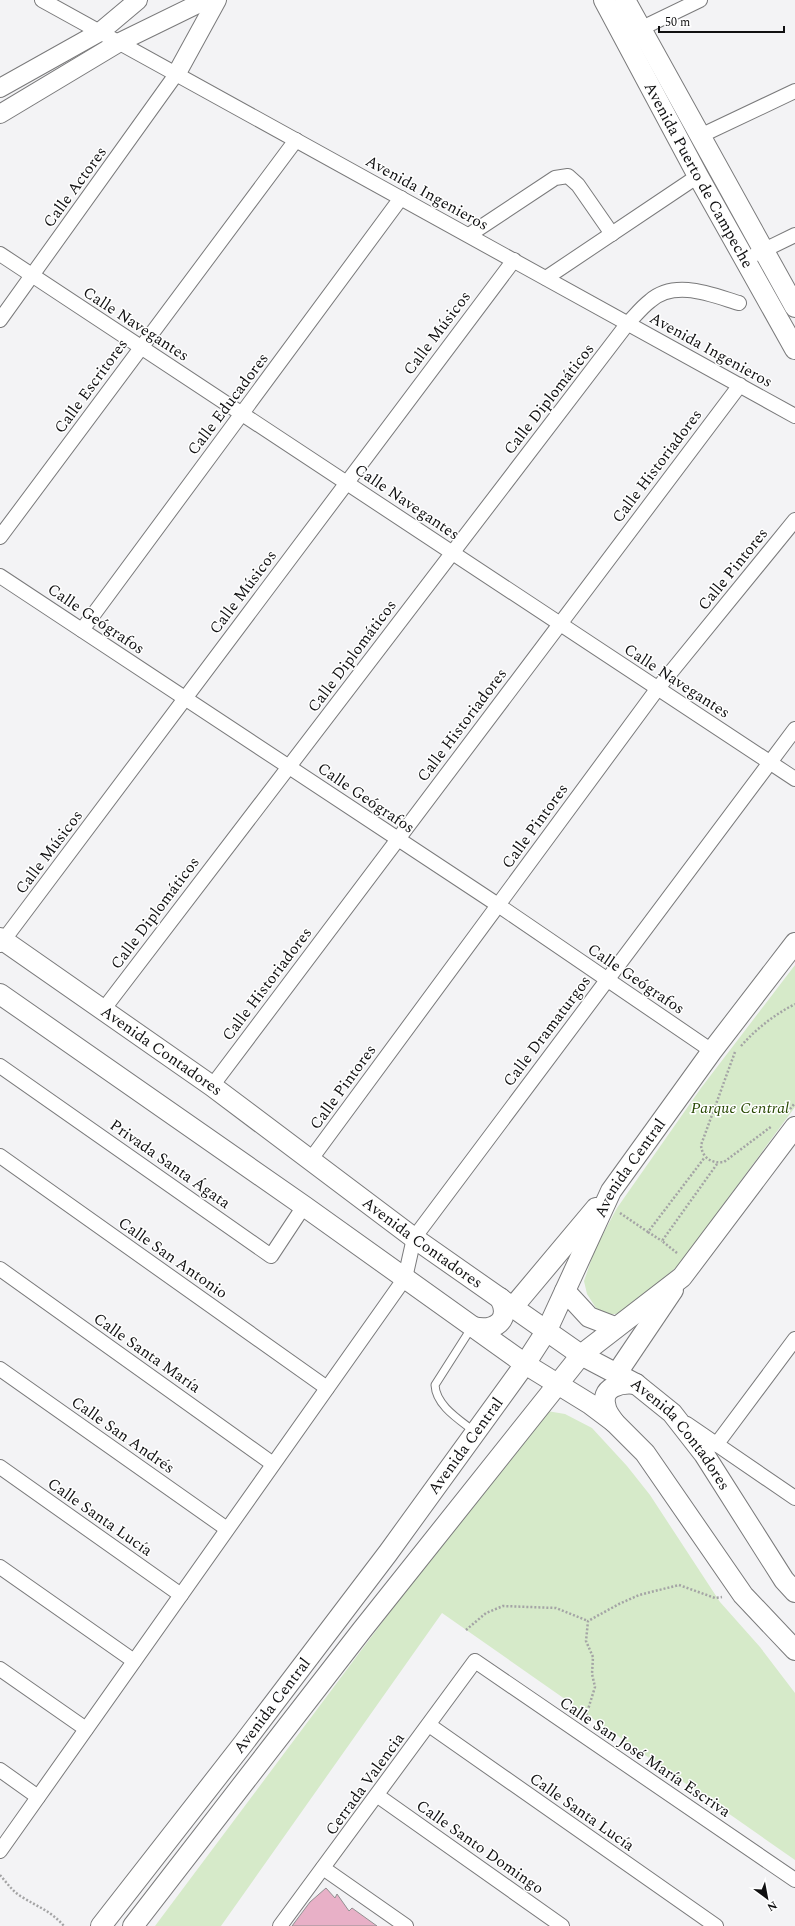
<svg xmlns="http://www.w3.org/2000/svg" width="795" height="1926" font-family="Spectral,serif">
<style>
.green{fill:#d6eac9}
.building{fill:#e8b0c7;stroke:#929091}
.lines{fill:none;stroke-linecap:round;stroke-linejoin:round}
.service-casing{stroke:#7a7a7b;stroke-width:9}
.minor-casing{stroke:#7a7a7b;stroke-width:16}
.tertiary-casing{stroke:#7a7a7b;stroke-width:20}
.secondary-casing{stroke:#7a7a7b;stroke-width:22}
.path{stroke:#a4a4a5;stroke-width:2.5;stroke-dasharray:2 2;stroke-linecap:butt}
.service{stroke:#fff;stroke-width:7}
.minor{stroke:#fff;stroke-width:14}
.tertiary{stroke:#fff;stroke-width:18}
.secondary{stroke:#fff;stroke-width:20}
.labels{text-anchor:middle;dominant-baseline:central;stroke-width:3;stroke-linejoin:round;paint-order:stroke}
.street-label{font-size:16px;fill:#101011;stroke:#fff}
.park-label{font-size:16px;font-style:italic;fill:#294a04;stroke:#fff}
</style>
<rect width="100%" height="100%" fill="#f3f3f5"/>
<!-- green -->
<g class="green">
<path d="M795 965V1107L678 1266 624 1311 616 1314H608L596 1308 587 1294 584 1281 595 1249 617 1208 701 1088Z"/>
<path d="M541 1410 565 1414 592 1428 627 1466 650 1495 720 1602 760 1647 795 1693V1860L442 1613 221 1926H155Z"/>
</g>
<!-- building -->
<path class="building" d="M326 1888 335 1898 337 1894 349 1911 352 1908 377 1926H292L310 1902Z"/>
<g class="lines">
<defs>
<path id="service" d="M472 1327 435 1385C436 1406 460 1420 475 1432"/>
<g id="minor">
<path d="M42 0 795 416"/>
<path d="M640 29 700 0"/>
<path d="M700 136 795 91"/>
<path d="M469 235 555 178 568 176 578 185 612 234"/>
<path d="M0 254 795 779"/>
<path d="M756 254 795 235"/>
<path d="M546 278 698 176"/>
<path d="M0 320 177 73"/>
<path d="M0 537 296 140"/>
<path d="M0 576 498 905 712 1051"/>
<path d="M82 630 401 198"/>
<path d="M0 945 514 260"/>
<path d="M103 1010 628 323C635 316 642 307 650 301 675 279 712 295 739 303"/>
<path d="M0 1066 271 1256 304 1206"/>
<path d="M212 1086 740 385"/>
<path d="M0 1156 327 1388"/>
<path d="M311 1159 658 688 795 520"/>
<path d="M0 1269 273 1464"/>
<path d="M0 1369 227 1529"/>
<path d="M687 1424 795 1498"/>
<path d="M716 1445 795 1339"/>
<path d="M0 1467 181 1595"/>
<path d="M0 1567 134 1661"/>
<path d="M0 1669 86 1729"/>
<path d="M429 1725 716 1926"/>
<path d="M0 1770 38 1797"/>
<path d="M378 1796 562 1926"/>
<path d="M0 1851 405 1278 414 1238 795 729"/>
<path d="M323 1868 406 1926"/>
<path d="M280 1926 475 1661 795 1880"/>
</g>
<g id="tertiary">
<path d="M177 73 217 0"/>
<path d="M0 88 100 32 138 0"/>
<path d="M0 114 120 42 206 0"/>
</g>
<g id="secondary">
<path id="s1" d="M604 0 698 176 795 349"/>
<path d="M625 0 795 307"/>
<path id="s2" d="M0 938 212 1086 414 1238 581 1355 636 1384 672 1413 704 1454 784 1580 795 1592"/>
<path d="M0 994 304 1206 525 1364 590 1404 614 1422 645 1453 743 1595 795 1650"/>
<path d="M565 1291 589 1317 615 1327"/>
<path d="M513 1307 596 1208"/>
<path d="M473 1327C494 1332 512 1321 500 1298"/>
<path d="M617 1373 673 1290"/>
<path d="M614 1422C611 1417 607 1413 606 1408 599 1387 621 1382 636 1384"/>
<path id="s3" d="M101 1926 243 1744 388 1553 525 1364 547 1330 611 1191 712 1051 795 943"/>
<path d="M133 1926 362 1630 581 1355 682 1277 795 1127"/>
</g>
</defs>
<!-- service casing -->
<use href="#service" class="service-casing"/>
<!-- minor casing -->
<use href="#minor" class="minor-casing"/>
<!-- tertiary casing -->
<use href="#tertiary" class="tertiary-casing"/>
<!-- secondary casing -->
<use href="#secondary" class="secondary-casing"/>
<!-- path -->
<g class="path">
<path d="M741 1046C757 1028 774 1015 795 1004"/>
<path d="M735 1052 701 1145C702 1158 712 1164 724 1162L772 1126"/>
<path d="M790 1109 795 1103"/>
<path d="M620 1213 648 1232 705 1157"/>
<path d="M648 1232 662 1241"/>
<path d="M677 1253 662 1241 717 1164"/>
<path d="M466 1630 486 1613 503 1606 556 1608 588 1621"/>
<path d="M585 1719 595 1687 592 1674 593 1657 586 1641 588 1621 619 1604 639 1595 679 1585 715 1598 722 1597"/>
<path d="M0 1875C7 1883 13 1892 22 1897 38 1907 51 1911 64 1926"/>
</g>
<!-- service -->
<use href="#service" class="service"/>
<!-- minor -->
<use href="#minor" class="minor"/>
<!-- tertiary -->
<use href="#tertiary" class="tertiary"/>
<!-- secondary -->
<use href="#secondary" class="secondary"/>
</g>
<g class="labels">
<!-- street labels -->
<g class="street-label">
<text stroke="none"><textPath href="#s1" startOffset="199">Avenida Puerto de Campeche</textPath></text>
<text transform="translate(75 187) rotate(-54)">Calle Actores</text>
<text transform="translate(427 193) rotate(29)">Avenida Ingenieros</text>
<text transform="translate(136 324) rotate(33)">Calle Navegantes</text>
<text transform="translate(437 333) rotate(-53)">Calle Músicos</text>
<text transform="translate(711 350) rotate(29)">Avenida Ingenieros</text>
<text transform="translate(91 386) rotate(-54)">Calle Escritores</text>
<text transform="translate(549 399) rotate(-52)">Calle Diplomáticos</text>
<text transform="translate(228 404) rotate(-53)">Calle Educadores</text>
<text transform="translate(657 466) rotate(-53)">Calle Historiadores</text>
<text transform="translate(407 502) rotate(34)">Calle Navegantes</text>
<text transform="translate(733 569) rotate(-51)">Calle Pintores</text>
<text transform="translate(243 592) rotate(-53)">Calle Músicos</text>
<text transform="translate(96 619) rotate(34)">Calle Geógrafos</text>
<text transform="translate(352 656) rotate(-53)">Calle Diplomáticos</text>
<text transform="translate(677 681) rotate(33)">Calle Navegantes</text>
<text transform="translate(462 725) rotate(-53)">Calle Historiadores</text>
<text transform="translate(366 798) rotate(34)">Calle Geógrafos</text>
<text transform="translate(535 826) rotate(-54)">Calle Pintores</text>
<text transform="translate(49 852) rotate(-53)">Calle Músicos</text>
<text transform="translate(155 913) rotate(-53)">Calle Diplomáticos</text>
<text transform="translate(636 979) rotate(34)">Calle Geógrafos</text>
<text transform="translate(267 984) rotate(-53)">Calle Historiadores</text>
<text transform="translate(547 1031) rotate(-53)">Calle Dramaturgos</text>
<text stroke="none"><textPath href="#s2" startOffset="197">Avenida Contadores</textPath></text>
<text transform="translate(343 1087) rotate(-54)">Calle Pintores</text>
<text transform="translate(170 1164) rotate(35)">Privada Santa Ágata</text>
<text stroke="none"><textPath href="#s3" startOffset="927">Avenida Central</textPath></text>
<text stroke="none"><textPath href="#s2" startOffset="521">Avenida Contadores</textPath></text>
<text transform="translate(173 1258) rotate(35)">Calle San Antonio</text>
<text transform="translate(147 1353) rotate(35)">Calle Santa María</text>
<text transform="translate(123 1435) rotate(35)">Calle San Andrés</text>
<text stroke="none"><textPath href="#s2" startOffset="845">Avenida Contadores</textPath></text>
<text stroke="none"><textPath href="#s3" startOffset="603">Avenida Central</textPath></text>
<text transform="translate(100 1517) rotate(35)">Calle Santa Lucía</text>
<text stroke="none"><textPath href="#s3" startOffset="279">Avenida Central</textPath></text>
<text transform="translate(645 1757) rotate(34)">Calle San José María Escriva</text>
<text transform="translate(365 1784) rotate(-54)">Cerrada Valencia</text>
<text transform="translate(582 1812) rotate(35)">Calle Santa Lucía</text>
<text transform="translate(480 1847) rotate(35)">Calle Santo Domingo</text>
</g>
<!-- park labels -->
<g class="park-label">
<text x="740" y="1108">Parque Central</text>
</g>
</g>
<!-- north arrow -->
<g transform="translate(767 1898) rotate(148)" stroke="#ffffff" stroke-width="3" paint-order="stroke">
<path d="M0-3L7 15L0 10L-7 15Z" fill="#101011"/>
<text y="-6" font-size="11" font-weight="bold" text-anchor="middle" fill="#101011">N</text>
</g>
<!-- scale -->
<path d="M659 26v6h125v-6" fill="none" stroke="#101011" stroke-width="2"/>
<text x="665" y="26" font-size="12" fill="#101011" stroke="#ffffff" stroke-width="3" paint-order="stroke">50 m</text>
</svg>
